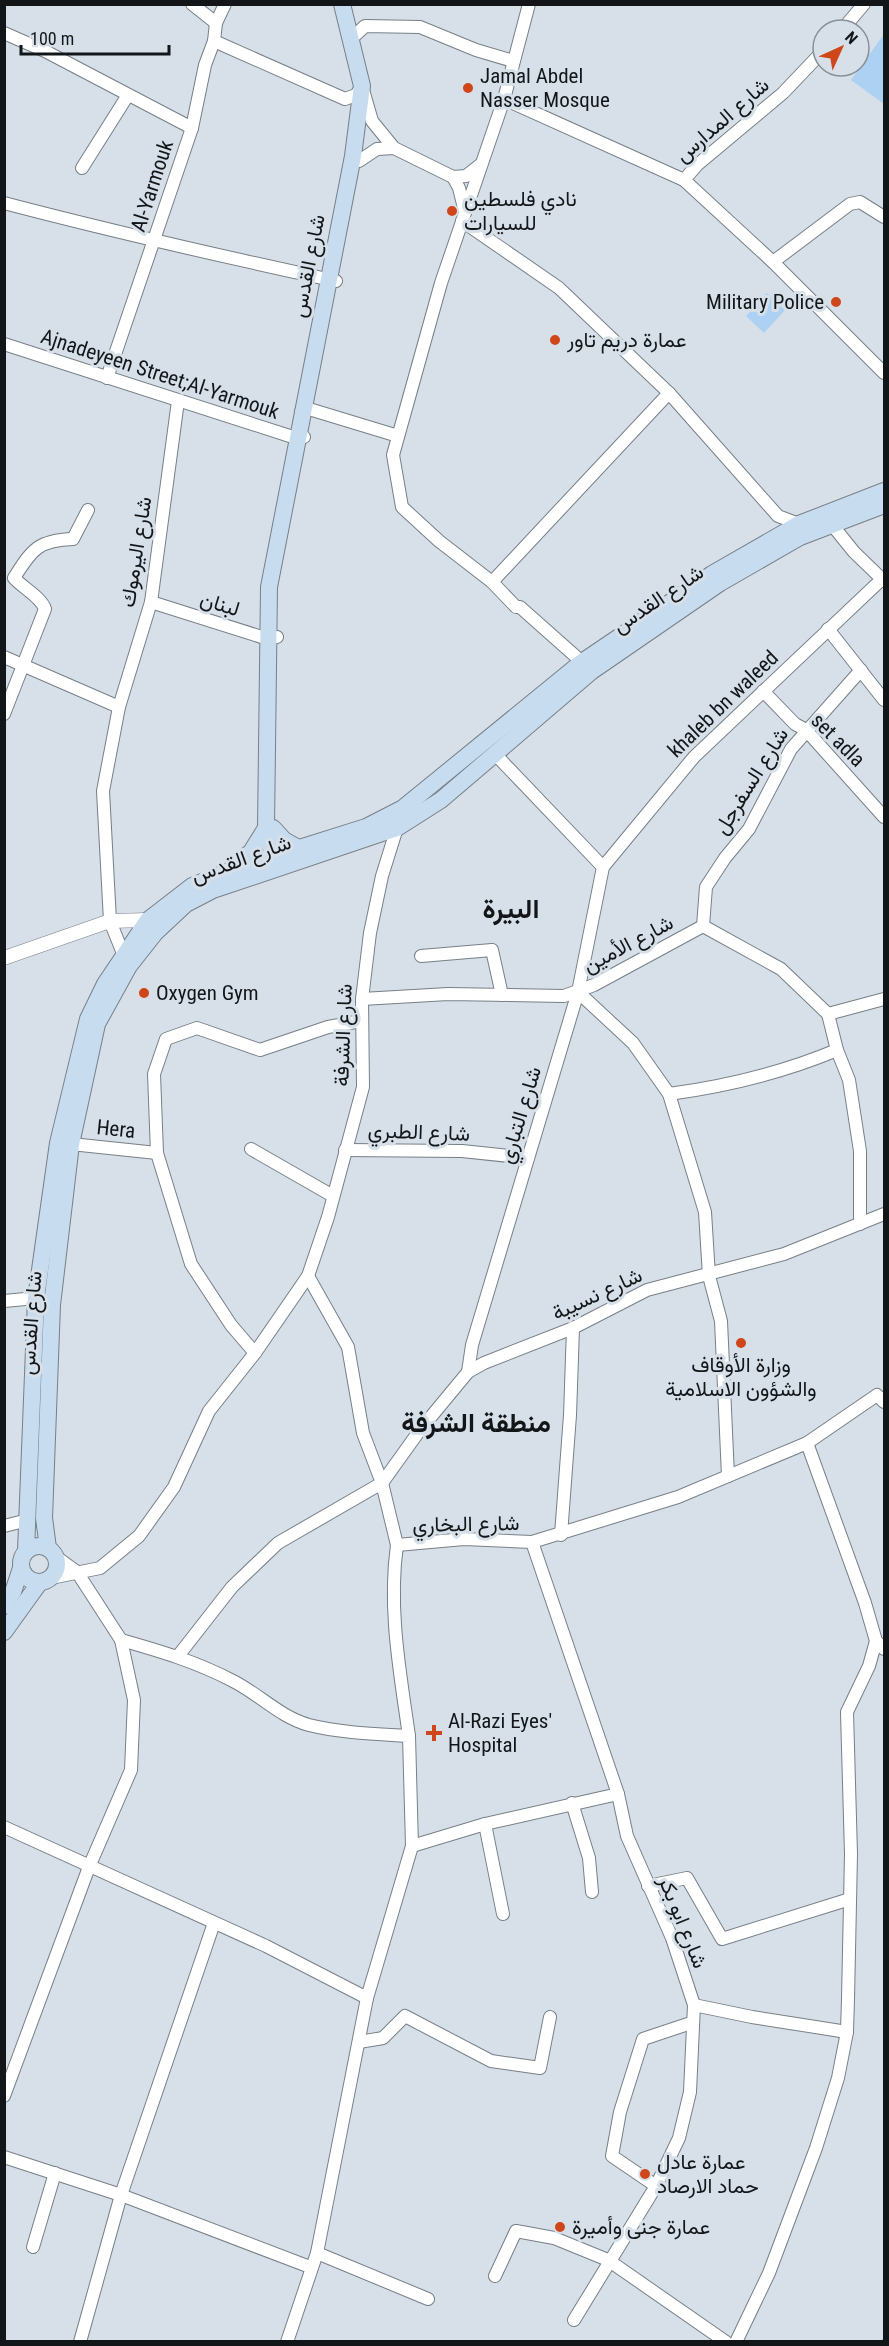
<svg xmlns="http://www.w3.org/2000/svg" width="889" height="2346" font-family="'Roboto Condensed',Vazirmatn,sans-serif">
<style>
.green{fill:#add1f2}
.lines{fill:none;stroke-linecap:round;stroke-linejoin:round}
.stream{stroke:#5e94c4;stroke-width:3}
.minor-casing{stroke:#777f87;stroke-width:14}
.tertiary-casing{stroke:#777f87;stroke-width:15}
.secondary-casing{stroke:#777f87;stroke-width:18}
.minor{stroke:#fff;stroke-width:12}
.tertiary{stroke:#fff;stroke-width:14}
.secondary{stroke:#c7dcee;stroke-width:16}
.poi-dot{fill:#cf461b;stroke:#d7e0e9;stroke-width:2}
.labels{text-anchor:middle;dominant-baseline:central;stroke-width:6;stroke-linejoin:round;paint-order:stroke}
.poi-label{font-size:21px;fill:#131619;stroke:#d7e0e9;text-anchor:start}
.street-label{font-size:21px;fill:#131619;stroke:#d7e0e9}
.district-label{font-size:27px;font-weight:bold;fill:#131619;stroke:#d7e0e9}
</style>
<rect width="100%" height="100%" fill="#d7e0e9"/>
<!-- green -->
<g class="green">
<path d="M884 34V104L851 80Z"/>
<path d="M767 293 785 310 764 333 746 316Z"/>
</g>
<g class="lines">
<!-- stream -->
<path class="stream" d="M884 2342V2340"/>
<defs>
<g id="minor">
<path d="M192 4 216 23"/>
<path d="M529 4 504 99 441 283 393 455 402 507 439 541 492 582 516 607H520L582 662"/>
<path d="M842 30 864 4"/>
<path d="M4 33 45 51 192 128"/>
<path d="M352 38 365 26 420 27 476 50 513 61"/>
<path d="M214 41 345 99 356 95 362 86"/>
<path d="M363 90 372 121 394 148 453 177 466 176 480 165"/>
<path d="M504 99 684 180 697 165 783 93 823 51"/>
<path d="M359 161 377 149 394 148"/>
<path d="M82 168 128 95"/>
<path d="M453 177 459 188 465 212"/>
<path d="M684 180 773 262 884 373"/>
<path d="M4 203C114 232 225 257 336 281"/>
<path d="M462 221 559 288 669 393 778 516 799 524"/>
<path d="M773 262 850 204 860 202 884 217"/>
<path d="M4 344 296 438 304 437"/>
<path d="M107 378 192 128 205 65 214 41 216 23 225 4"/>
<path d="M301 412 309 409 398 436"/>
<path d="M833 526 854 552 884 581"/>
<path d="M492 582 669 393"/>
<path d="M151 602 268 639 277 637"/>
<path d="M828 629 884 700"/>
<path d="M4 657 119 707"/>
<path d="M763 691 795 724 806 730 884 817"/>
<path d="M4 714 45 609C41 597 23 588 14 578 32 549 39 540 73 539L88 510"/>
<path d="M495 754 603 867"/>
<path d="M703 926 706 887 725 858 749 829 791 749 861 670"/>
<path d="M124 956 110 921 103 791 119 707 151 602 178 401"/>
<path d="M421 956 492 950 502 995"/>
<path d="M578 992 633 1043 669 1094 705 1212 709 1276 721 1321 728 1476"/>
<path d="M362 999 448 994 564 996 594 985 703 926 781 969 828 1014 837 1050 849 1080 860 1151V1224"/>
<path d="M828 1014 884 999"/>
<path d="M669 1094C728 1086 782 1073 837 1050"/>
<path d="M71 1144 157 1153"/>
<path d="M251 1149 333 1196"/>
<path d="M345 1150 462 1151 528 1158"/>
<path d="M308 1276 348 1347 363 1433 382 1483"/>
<path d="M4 1301 36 1298"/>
<path d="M255 1353 231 1325 191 1264 157 1153 154 1074 166 1039 197 1028 260 1050 328 1027 361 1021"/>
<path d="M468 1372 472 1345 578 992 603 867 694 757 882 579"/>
<path d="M807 1443 865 1603 876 1641 884 1649"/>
<path d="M382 1483 420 1430 468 1372 484 1363 573 1328 647 1290 784 1254 884 1214"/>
<path d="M4 1526 28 1520"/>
<path d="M561 1535 570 1415 573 1328"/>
<path d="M532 1542 678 1497 807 1443 877 1395 884 1402"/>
<path d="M397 1545C388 1609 400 1672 409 1736"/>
<path d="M51 1578 100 1568 139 1536 174 1487 209 1411 255 1353 308 1276 328 1217 363 1087 362 999 370 933 382 876 397 828"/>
<path d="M121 1640C160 1651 197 1662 233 1681 259 1694 280 1717 309 1725 341 1733 376 1734 409 1736L412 1846 367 1998 317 2253 287 2342"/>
<path d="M178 1656 232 1587 278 1543 382 1483 397 1545 464 1539 532 1542 618 1794"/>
<path d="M572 1803 589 1858 592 1892"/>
<path d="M485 1824 503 1914"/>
<path d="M4 1827 266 1946 367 1998"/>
<path d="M412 1846 485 1824 618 1794 627 1836 672 1938 694 2005 690 2092 679 2138 656 2186 574 2320"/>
<path d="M648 1886 687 1878 722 1939 850 1899"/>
<path d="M694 2005 752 2017 847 2032"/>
<path d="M359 2042 383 2038 405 2016 491 2061 540 2068 550 2017"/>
<path d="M4 2096 89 1867 131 1770 134 1700 121 1640 77 1572 56 1557"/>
<path d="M4 2157 121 2195 310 2267"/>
<path d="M656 2186 612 2156 620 2112 643 2039 691 2023"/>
<path d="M33 2247 55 2173"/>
<path d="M317 2253 428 2299"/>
<path d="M495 2276 516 2231 554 2238 608 2260 726 2342"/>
<path d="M80 2342 121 2195 214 1923"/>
<path d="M736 2342 769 2273 816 2148 838 2078 847 2032 848 1999 851 1854 847 1712 869 1666 876 1641"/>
</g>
<path id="tertiary" d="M4 958 110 921 148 920"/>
<g id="secondary">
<path d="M273 828 284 840 300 849"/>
<path d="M273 857 266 828 269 587 353 156 362 86 342 4"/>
<path d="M234 866 251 852 266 828"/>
<circle cx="39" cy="1564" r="18"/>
<path d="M48 1548 44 1518 52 1305 71 1144 97 1024 129 966 155 933 186 904 213 890 397 828 441 800 592 671 720 583 800 537 884 505"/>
<path d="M26 1551 36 1298 58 1143 88 1019 105 984 148 920 192 886 239 867 366 827 403 808 582 662 712 574 799 524 884 491"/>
<path d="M4 1606 13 1592 21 1568"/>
<path d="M4 1632 40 1582"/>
</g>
</defs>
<!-- minor casing -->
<use href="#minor" class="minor-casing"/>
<!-- tertiary casing -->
<use href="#tertiary" class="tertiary-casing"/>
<!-- secondary casing -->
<use href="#secondary" class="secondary-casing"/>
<!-- minor -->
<use href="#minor" class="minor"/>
<!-- tertiary -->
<use href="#tertiary" class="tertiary"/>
<!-- secondary -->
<use href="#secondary" class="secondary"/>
</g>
<!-- markers -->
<g class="poi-dot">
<circle cx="468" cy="88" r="6"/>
<circle cx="452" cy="211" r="6"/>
<circle cx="836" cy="302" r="6"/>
<circle cx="555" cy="340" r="6"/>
<circle cx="144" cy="993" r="6"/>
<circle cx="741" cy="1343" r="6"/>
<path d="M431 1724h6v6h6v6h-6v6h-6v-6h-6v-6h6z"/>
<circle cx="645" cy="2174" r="6"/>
<circle cx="560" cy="2227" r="6"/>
</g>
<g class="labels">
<!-- poi labels -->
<g class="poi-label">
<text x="480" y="76">Jamal Abdel<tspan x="480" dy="24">Nasser Mosque</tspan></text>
<text x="464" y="199">نادي فلسطين<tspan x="464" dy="24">للسيارات</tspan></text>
<text x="824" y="302" text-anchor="end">Military Police</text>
<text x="567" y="340">عمارة دريم تاور</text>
<text x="156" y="993">Oxygen Gym</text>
<text x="741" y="1365" text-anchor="middle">وزارة الأوقاف<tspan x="741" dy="24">والشؤون الاسلامية</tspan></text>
<text x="448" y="1721">Al-Razi Eyes'<tspan x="448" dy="24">Hospital</tspan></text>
<text x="657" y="2162">عمارة عادل<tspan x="657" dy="24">حماد الارصاد</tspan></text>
<text x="572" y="2227">عمارة جنى وأميرة</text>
</g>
<!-- street labels -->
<g class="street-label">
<text transform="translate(722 120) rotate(-41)">شارع المدارس</text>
<text transform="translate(152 186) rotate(-72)">Al-Yarmouk</text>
<text transform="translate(308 266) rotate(-79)">شارع القدس</text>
<text transform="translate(160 374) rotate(18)">Ajnadeyeen Street;Al-Yarmouk</text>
<text transform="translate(136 552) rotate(-81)">شارع اليرموك</text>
<text transform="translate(658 599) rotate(-34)">شارع القدس</text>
<text transform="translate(220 604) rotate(17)">لبنان</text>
<text transform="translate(723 704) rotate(-44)">khaleb bn waleed</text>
<text transform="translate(838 740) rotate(45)">set adla</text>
<text transform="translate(751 781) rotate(-58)">شارع السفرجل</text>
<text transform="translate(241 859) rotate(-20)">شارع القدس</text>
<text transform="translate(628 944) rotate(-28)">شارع الأمين</text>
<text transform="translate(343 1035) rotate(-88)">شارع الشرفة</text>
<text transform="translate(520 1115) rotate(-73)">شارع التباري</text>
<text transform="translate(116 1129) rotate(6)">Hera</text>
<text transform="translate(419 1132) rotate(2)">شارع الطبري</text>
<text transform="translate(597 1294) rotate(-25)">شارع نسيبة</text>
<text transform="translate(31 1323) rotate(-86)">شارع القدس</text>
<text transform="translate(466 1524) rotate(-1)">شارع البخاري</text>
<text transform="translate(683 1922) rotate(68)">شارع ابو بكر</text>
</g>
<!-- district labels -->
<g class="district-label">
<text x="511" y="909">البيرة</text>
<text x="476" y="1423">منطقة الشرفة</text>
</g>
</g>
<!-- border -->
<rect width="889" height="2346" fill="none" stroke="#131619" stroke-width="12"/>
<!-- north arrow -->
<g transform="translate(841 48) rotate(45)"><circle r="28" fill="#d7e0e9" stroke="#898f96" stroke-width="1.5"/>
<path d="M0-4.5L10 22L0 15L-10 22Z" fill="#cf461b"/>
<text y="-9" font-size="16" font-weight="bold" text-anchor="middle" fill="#131619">N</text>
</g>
<!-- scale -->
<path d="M21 45v9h148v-9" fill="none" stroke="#131619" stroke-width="3"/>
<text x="30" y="45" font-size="18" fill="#131619" stroke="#d7e0e9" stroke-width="4.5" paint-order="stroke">100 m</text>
</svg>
